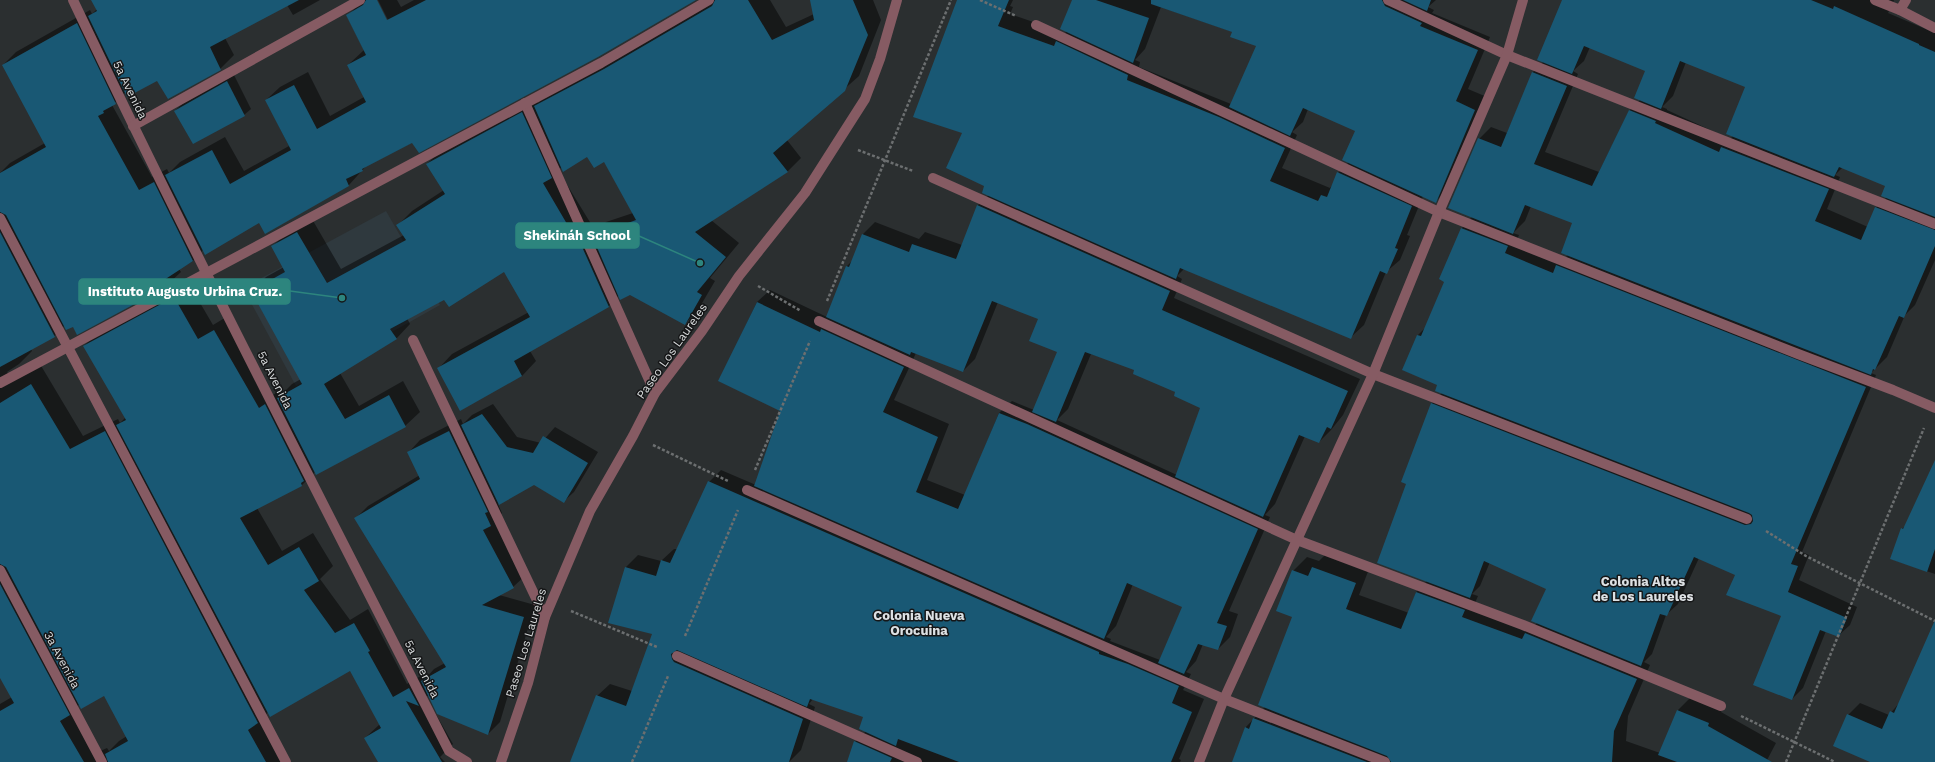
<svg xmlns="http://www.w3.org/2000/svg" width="1935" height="762" font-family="'Work Sans',sans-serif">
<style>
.built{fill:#2f393e}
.shadow{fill:#0007;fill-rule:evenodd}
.building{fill:#195874}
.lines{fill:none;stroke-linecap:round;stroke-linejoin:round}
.path{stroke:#6c6f70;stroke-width:2.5;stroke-dasharray:3 2;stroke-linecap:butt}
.minor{stroke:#865b63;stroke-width:10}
.labels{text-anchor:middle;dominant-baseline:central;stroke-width:3;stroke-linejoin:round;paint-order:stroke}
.street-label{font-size:12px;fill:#d6d9da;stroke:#151617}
.neighbourhood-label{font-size:13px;font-weight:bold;fill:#dde1e4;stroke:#151617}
.leader{fill:none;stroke:#2d857e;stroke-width:1.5}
.callout-dot{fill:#2d857e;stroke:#151617;stroke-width:1.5}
.callout{fill:#2d857e;stroke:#2d857e;stroke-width:1.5}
.callout-label{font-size:13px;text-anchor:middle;font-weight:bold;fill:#fff}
</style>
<rect width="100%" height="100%" fill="#2b2f30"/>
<!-- built -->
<path class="built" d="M386 211 440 305 296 386 243 288Z"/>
<!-- shadow -->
<g class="shadow">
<path d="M92 0H320L293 15 287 5 225 38 234 55 220 69 157 79 126 92 112 105 152 177 167 169 169 173 180 162 225 137 244 171 289 146 266 100 280 87 308 72 330 116 364 97 348 65 364 50 347 16 364 0H376L388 25 390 24 378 0H397L401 7 414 0H694L366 166 349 185 259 222 203 250 193 261 179 269 181 272 167 285 73 326 65 325 54 336 31 349 32 351 19 364 7 372 10 376 40 364 83 436 118 419 120 423 126 417 84 346 98 332 189 284 213 325 228 316 273 395 279 391 281 395 292 384 301 379 252 292 266 277 284 267 273 246 287 232 312 219 341 269 404 235 398 225 412 211 444 190 427 164 441 150 536 99 538 103 548 93 714 0H770L786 27 814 14 811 0H873L881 20 859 76 787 140 801 158 787 172 711 220 739 243 710 278 715 281 698 310 685 324 630 293 619 295 609 306 530 351 536 361 522 376 438 369 452 354 529 312 505 271 444 298 407 318 410 324 396 339 340 373 359 406 403 381 420 412 405 426 315 472 302 485 257 508 282 551 313 533 333 566 320 579 350 620 368 609 407 684 424 674 426 678 434 669 445 663 356 518 368 506 420 475 408 453 420 440 461 419 463 424 472 415 493 404 517 437 541 443 555 427 598 452 574 492 563 502 534 484 498 504 502 513 496 520 526 575 513 587 499 595 535 605 500 722 488 734 429 695 426 697 453 744 440 757 445 762H379L365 738 380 724 350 670 268 712 262 719 286 762H0V704L12 697 0 676V173L10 163 45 143 3 65 16 52 90 10 92 14 97 9ZM588 156 604 161 633 213 606 222 596 232 558 170 562 167ZM104 695 127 736 119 741 109 751 107 748 98 752 74 709 80 704Z"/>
<path d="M960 0H1013L1010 6 1013 7 1010 14 1065 33 1067 31 1073 0H1436L1428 7 1434 10 1432 13 1490 37 1468 89 1487 97 1448 189 1435 202 1423 196 1407 235 1410 236 1400 260 1386 272 1364 325 1351 337 1184 269 1177 276 1182 279 1174 298 1360 379 1343 415 1331 430 1319 442 1305 436 1275 504 1265 515 1270 517 1229 611 1238 614 1230 637 1218 649 1203 644 1196 661 1186 672 1191 674 1183 690 1204 699 1179 759 1181 760 1180 762H848L855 742 866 731 864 716 813 699 809 704 815 707 801 750 789 762H573L597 696 610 684 632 691 653 634 626 567 638 555 661 561 674 549H677L709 482 721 470 756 485 782 411 719 381 757 302 770 290 827 317 847 266 853 260 863 234 875 222 919 239 925 232 962 245 978 205 989 195 964 132ZM1161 7 1233 32 1257 46 1231 104 1139 67 1140 62 1135 60 1145 49ZM1308 109 1357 130 1349 162 1338 173 1333 184 1330 188 1282 168 1297 135 1292 132 1303 122ZM998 302 1040 318 1058 352 1034 410 1012 401 999 413 965 495 927 480 949 424 894 400 916 353 963 371 975 359ZM1091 354 1136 369 1201 407 1177 475 1057 420 1068 409ZM1133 584 1183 606 1160 660 1110 641 1111 639 1106 637 1116 626Z"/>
<path d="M1563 0H1894L1888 13 1935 33V260L1915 305 1905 315 1887 357 1871 373 1876 375 1802 552 1809 555 1799 580 1857 607 1850 625 1838 636 1826 631 1803 688 1792 699 1782 615 1736 574 1699 558 1678 604 1666 615 1652 654 1644 662 1650 665 1628 716 1626 741 1660 753 1678 710 1692 696 1722 709 1721 712 1776 743 1766 762H1233L1245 728 1265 707 1294 616 1293 571 1307 557 1319 561 1327 553 1369 569 1359 595 1409 613 1416 592 1427 581 1408 484 1431 404 1442 393 1439 385 1403 370 1418 335 1426 327 1445 281 1440 279 1462 228 1472 217 1479 139 1491 127 1507 133 1533 72 1544 61ZM1590 47 1646 70 1640 100 1629 111 1599 172 1545 152 1578 74 1573 71 1584 61ZM1686 62 1746 86 1733 136 1730 139 1667 110V109L1662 107 1673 96ZM1843 167 1886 185 1887 197 1876 208 1868 227 1827 209 1840 177 1835 175ZM1531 206 1574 222 1568 255 1562 261 1516 242 1519 235 1513 233 1525 221ZM1490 562 1548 589 1537 623 1535 625 1475 603 1478 596 1472 594 1480 586Z"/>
<path d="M234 75 251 109 244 115 175 111 182 104Z"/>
<path d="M1935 462V574L1891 559 1902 529 1906 525Z"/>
<path d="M1935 626V762H1873L1848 715 1860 703 1889 715 1900 702Z"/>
</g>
<!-- building -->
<g class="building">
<path d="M91 0H299L210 47 221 70 168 99 157 81 127 97 88 16 97 11Z"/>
<path d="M366 0H377L387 20 426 0H696L598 57 419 153 412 143 362 169 363 171 346 179 349 186 265 234 259 223 205 255 165 175 212 150 230 184 291 150 265 100 294 85 317 129 366 102 347 65 366 55 346 15 363 5Z"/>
<path d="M715 0H748L772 40 814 20 810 0H853L868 35 845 91 773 153 788 172 695 232 726 257 697 292 702 295 685 325 630 295 620 300 592 236 636 220 604 162 594 168 587 157 563 172 534 106 604 69 712 6Z"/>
<path d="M957 0H1009L998 26 1054 46 1056 41 1128 75 1127 80 1219 117 1285 148 1270 181 1318 201 1321 195 1327 197 1337 172 1412 206 1395 248 1398 249 1387 274 1380 271 1351 339 1180 268 1176 279 982 193 984 186 946 168 962 133 913 117Z"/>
<path d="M1072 0H1096L1149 18 1133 63 1060 29Z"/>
<path d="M1151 0H1382L1385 6 1422 23 1420 26 1478 50 1456 101 1475 110 1436 203 1342 160 1355 131 1303 108 1290 136 1229 107 1256 46 1230 37 1232 32 1151 4Z"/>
<path d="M1403 0H1431L1427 11Z"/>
<path d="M1562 0H1811L1833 9 1834 6 1919 44V45L1935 52V217L1881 196 1885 186 1839 167 1834 177 1726 134 1745 87 1680 61 1661 109 1634 98 1645 71 1584 46 1572 74 1537 60Z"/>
<path d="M77 23 116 104 103 111 104 113 98 116 139 190 154 182 193 261 164 280 168 286 77 335 73 327 66 330 6 215 0 212V173L46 147 2 65Z"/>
<path d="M1532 72 1567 86 1534 164 1592 186 1629 110 1656 121 1655 123 1719 152 1721 147 1829 189 1815 221 1861 240 1875 207 1935 230V246L1904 318 1899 316 1875 370 1873 369 1871 375 1561 253 1572 223 1525 205 1513 234 1448 208 1478 138 1501 147Z"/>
<path d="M227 81 245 116 193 144 174 111Z"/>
<path d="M522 112 552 178 543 183 577 241 579 240 609 307 514 361 522 376 460 411 437 368 530 317 504 272 449 307 444 300 390 329 397 339 324 384 345 419 389 395 406 427 316 475 277 398 302 384 251 291 285 272 271 246 297 232 327 283 406 240 396 225 445 194 426 164Z"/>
<path d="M977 205 1170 291 1162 310 1348 391 1331 429 1327 427 1319 443 1299 435 1263 517 1175 477 1200 408 1174 396 1175 392 1133 374 1134 370 1085 352 1056 422 1032 412 1057 352 1029 341 1038 319 992 301 963 372 911 352 910 355 826 317 846 266 849 267 862 234 909 252 912 244 956 259Z"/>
<path d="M1461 228 1508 246 1505 253 1553 273 1556 265 1866 387 1791 564 1798 566 1788 592 1847 618 1839 637 1820 630 1792 700 1753 685 1781 616 1726 595 1735 575 1694 557 1667 616 1660 614 1641 666 1531 621 1546 589 1484 561 1470 598 1377 563 1406 484 1401 482 1431 403 1745 525 1751 524 1753 521 1752 515 1749 513 1435 391 1437 385 1402 370 1417 335 1421 336 1444 282 1439 279Z"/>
<path d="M0 232 55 337 0 367Z"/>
<path d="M174 297 198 339 214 330 259 408 265 404 304 481 301 483 302 486 240 518 268 565 299 547 319 581 304 590 335 633 354 623 370 651 368 652 393 697 409 688 419 706 406 701 442 762H378L364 738 381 728 350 671 270 717 116 425 126 420 83 346Z"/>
<path d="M757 302 820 332 821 329 904 367 883 412 938 437 916 492 958 509 999 413 1027 424 1258 529 1217 623 1227 626 1218 650 1198 644 1184 674 1158 663 1182 607 1127 583 1104 639 754 486 780 411 718 381Z"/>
<path d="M31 384 70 449 105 431 258 723 248 730 266 762H108L105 754 128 741 104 696 81 709 6 567 0 564V403Z"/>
<path d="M482 414 507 447 533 453 543 436 588 463 564 503 534 485 499 505 461 425Z"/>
<path d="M449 431 488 512 485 513 491 526 483 530 514 588 482 605 524 617 488 735 437 714 421 681 446 667 354 518 420 479 407 452Z"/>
<path d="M1935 460V549L1927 572 1890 559 1901 528 1903 529Z"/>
<path d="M708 481 1099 652V654L1128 664 1179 686 1172 703 1192 712 1171 762H959L898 739 896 746 859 729 863 717 810 699 807 707 677 650 671 654 672 659 674 662 803 719 789 762H570L596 695 626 706 652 634 608 623 625 567 656 576 661 560 670 563Z"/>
<path d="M1312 567 1356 583 1346 609 1401 629 1416 592 1465 610 1462 617 1522 639 1525 633 1637 679 1614 731 1612 762H1391L1387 756 1258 705 1292 617 1276 611 1292 570 1308 576Z"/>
<path d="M0 584 70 715 60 721 84 762H0V711L14 703 0 678Z"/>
<path d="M1935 620V762H1870L1833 746 1847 714 1882 729 1890 711 1894 713Z"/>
<path d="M1677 710 1709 723 1708 726 1772 762H1677L1658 755Z"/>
<path d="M1253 718 1367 762H1232L1245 727 1249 729Z"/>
<path d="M854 741 892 758 890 762H847Z"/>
</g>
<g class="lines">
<!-- path -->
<g class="path">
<path d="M980 0 1016 16"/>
<path d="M858 150 913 171"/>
<path d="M758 286 801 311"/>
<path d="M827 301 951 0"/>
<path d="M653 445 728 481"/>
<path d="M755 470 810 341"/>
<path d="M1766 531 1806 556 1935 621"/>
<path d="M571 611 657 647"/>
<path d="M685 636 738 510"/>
<path d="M1741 716 1835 762"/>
<path d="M632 762 668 676"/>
<path d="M1786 762 1924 428"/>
</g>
<!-- minor -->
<g class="minor">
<path d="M73 0C193 253 322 501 449 751L467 762"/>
<path d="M1388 0 1507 55 1935 224"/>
<path d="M1875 0 1900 10 1935 28"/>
<path d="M1900 10 1906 0"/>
<path d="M1036 25 1439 212 1798 354 1893 390 1935 408"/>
<path d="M525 103 655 393"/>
<path d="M133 126 360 0"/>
<path d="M933 178 1373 374 1747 519"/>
<path d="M0 218 286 762"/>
<path d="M819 321 1297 540 1523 625 1721 706"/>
<path d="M413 340 545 617"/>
<path d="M0 383 601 63 709 0"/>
<path d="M747 490 1224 699 1385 762"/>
<path d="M0 570 102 762"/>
<path d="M677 656 917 762"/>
<path d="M501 762 528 683 545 617 590 511 633 436 655 393 702 331 739 276 805 193 865 99 880 59 897 0"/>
<path d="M1199 762 1224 699 1373 374 1439 212 1507 55 1523 0"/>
</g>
</g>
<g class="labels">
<!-- street labels -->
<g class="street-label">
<text transform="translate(130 90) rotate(64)">5a Avenida</text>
<text transform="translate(672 351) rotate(-55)">Paseo Los Laureles</text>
<text transform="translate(275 380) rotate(63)">5a Avenida</text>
<text transform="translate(526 643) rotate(-73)">Paseo Los Laureles</text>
<text transform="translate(62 660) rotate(62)">3a Avenida</text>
<text transform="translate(422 669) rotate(63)">5a Avenida</text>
</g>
<!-- neighbourhood labels -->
<g class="neighbourhood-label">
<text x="1643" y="581">Colonia Altos<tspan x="1643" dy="15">de Los Laureles</tspan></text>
<text x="919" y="615">Colonia Nueva<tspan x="919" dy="15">Orocuina</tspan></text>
</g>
</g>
<!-- callouts -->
<path class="leader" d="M700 263L639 236M342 298L290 291"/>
<g class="callout-dot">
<circle cx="700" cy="263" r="4"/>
<circle cx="342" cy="298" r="4"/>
</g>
<g class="callout">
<rect x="516" y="223" width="123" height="25" rx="4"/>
<rect x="79" y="279" width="211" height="25" rx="4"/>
</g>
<g class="callout-label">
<text x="577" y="240">Shekináh School</text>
<text x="185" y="296">Instituto Augusto Urbina Cruz.</text>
</g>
</svg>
